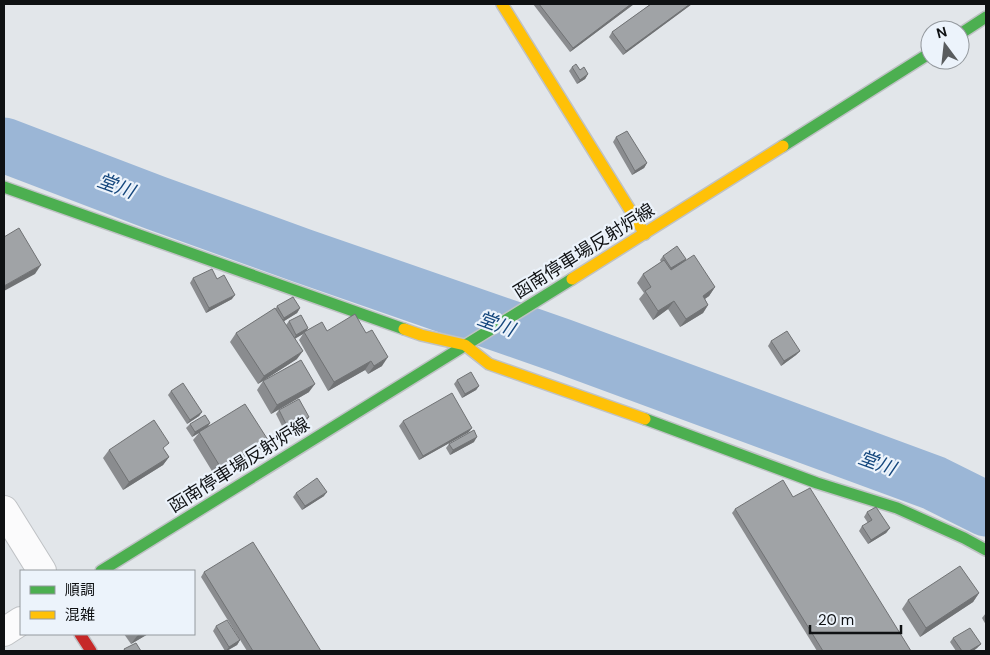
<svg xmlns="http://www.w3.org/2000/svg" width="990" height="655" font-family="'DM Sans','Noto Sans JP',sans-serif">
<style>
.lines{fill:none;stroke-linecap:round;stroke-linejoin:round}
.river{stroke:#9bb6d6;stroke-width:55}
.street-casing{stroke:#bfc2c5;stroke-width:30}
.fast-casing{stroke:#bfc2c5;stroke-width:14}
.slow-casing{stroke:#bfc2c5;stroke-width:14}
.jam-casing{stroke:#bfc2c5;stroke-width:14}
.street{stroke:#fbfbfc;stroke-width:28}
.fast{stroke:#4caf50;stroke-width:11}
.slow{stroke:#ffc107;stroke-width:11}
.jam{stroke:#c62828;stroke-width:11}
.wall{fill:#8a8c8f}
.shaded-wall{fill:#707274}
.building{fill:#a0a3a6;stroke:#707274}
.labels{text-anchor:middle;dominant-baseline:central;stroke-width:4.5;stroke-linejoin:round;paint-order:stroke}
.street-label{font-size:18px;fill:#0f1113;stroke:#ecf3fb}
.water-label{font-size:19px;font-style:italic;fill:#15477d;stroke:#ecf3fb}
</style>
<rect width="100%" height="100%" fill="#e2e6ea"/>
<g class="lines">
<!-- river -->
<path class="river" d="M4 145 156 203 303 256 562 346 934 483 986 509"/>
<defs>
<g id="street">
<path d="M4 510 42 571"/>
<path d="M4 632 21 621"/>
</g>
<g id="fast">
<path d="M960 34 986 17"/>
<path d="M783 146 930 53"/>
<path d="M4 187 404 329"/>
<path d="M645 419 817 483 897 508 964 538 986 550"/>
<path d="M101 571 572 279"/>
</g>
<g id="slow">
<path d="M502 4 645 234"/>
<path d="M572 279 783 146"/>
<path d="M404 329 421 335 465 345 489 364 645 419"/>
</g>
<path id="jam" d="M80 634 91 651"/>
</defs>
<!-- street casing -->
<use href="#street" class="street-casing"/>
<!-- fast casing -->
<use href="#fast" class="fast-casing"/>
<!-- slow casing -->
<use href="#slow" class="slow-casing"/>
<!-- jam casing -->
<use href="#jam" class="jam-casing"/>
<!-- street -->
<use href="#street" class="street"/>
<!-- fast -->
<use href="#fast" class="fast"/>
<!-- slow -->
<use href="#slow" class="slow"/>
<!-- jam -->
<use href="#jam" class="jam"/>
</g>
<!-- wall -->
<g class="wall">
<path d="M533 4H634L570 52Z"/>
<path d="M651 4H692L623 55 609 37 612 32Z"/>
<path d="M572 67 588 74 585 79 577 84 569 71Z"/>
<path d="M616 137 647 163 644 168 632 175 613 142Z"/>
<path d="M663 256 686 259 683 263 715 287 709 296 705 299 708 305 703 313 680 327 668 309 653 320 639 299 644 293 637 283 643 274 661 262 660 260Z"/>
<path d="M193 278 232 299 206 313 190 283Z"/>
<path d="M277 306 300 308 297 313 284 321 286 325 289 321 307 330 327 331 382 366 368 374 365 370 328 391 299 340 303 334 295 338 297 359 258 384 230 342 236 333 276 308Z"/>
<path d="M771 341 800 351 796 355 781 366 768 346Z"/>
<path d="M457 380 479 386 476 390 462 398 454 384Z"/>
<path d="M263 381 309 392 271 414 257 390Z"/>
<path d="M171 391 202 412 199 416 187 424 168 395Z"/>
<path d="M279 410 309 417 306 421 285 432 276 414Z"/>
<path d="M403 421 469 432 419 460 399 426Z"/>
<path d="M210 423 208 426 268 440 262 448 215 476 193 440 199 433 192 437 186 428 190 424Z"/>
<path d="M474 442 450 455 446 448 449 444Z"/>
<path d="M109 450H164L169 457 163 465 123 490 103 458Z"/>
<path d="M296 493 324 496 302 510 293 497Z"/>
<path d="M793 497 911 651H817L732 513 735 509Z"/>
<path d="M867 512 890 528 886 533 868 544 859 531 862 526 868 523 864 517Z"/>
<path d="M204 572 321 651H247L201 577Z"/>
<path d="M979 593 973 602 920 637 902 609 908 600Z"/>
<path d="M986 613V625L982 618Z"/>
<path d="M216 626 240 640 237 645 227 651H225L213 631Z"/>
<path d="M124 634H148L131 644Z"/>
<path d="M953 638 981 644 977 648 973 651H956L950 642Z"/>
</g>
<!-- shaded-wall -->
<g class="shaded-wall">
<path d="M631 4H634L570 52 573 48Z"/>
<path d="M690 4H692L623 55 626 51Z"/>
<path d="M588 74 585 79 577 84 580 80Z"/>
<path d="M647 163 644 168 632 175 635 171Z"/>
<path d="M686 259 683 263 668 272 671 268Z"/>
<path d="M41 265 35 274 4 291V286Z"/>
<path d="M715 287 709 296 697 304 703 296Z"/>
<path d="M235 295 232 299 206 313 209 308Z"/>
<path d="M674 301 668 309 653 320 658 311Z"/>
<path d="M708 305 703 313 680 327 686 319Z"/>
<path d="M300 308 297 313 281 323 284 318Z"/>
<path d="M308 328 305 333 304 332 303 334 293 340 296 335Z"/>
<path d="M303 351 297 359 258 384 264 376Z"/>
<path d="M800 351 796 355 781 366 784 361Z"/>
<path d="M388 357 382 366 368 374 374 366Z"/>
<path d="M371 361 365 370 328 391 334 382Z"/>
<path d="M315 384 309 392 271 414 277 405Z"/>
<path d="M479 386 476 390 462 398 465 394Z"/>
<path d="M202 412 199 416 187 424 190 420Z"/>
<path d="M309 417 306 421 285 432 288 428Z"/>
<path d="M210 423 207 428 192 437 195 432Z"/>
<path d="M472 428 469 432 419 460 423 456Z"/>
<path d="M477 437 474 442 450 455 453 450Z"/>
<path d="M268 440 262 448 215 476 221 468Z"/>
<path d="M169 457 163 465 123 490 129 482Z"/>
<path d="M327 492 324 496 302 510 305 506Z"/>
<path d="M890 528 886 533 868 544 871 540Z"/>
<path d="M979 593 973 602 920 637 926 628Z"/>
<path d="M140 634H148L131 644 137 636Z"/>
<path d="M240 640 237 645 226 651 229 647Z"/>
<path d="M981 644 977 648 973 651H969Z"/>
</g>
<!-- building -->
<g class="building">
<path d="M539 4H631L573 48Z"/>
<path d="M651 4H690L626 51 612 32Z"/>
<path d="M576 64 580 70 584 67 588 74 580 80 572 67Z"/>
<path d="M627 131 647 163 635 171 616 137Z"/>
<path d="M19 228 41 265 4 286V237Z"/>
<path d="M677 246 686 259 671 268 663 256Z"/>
<path d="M694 255 715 287 703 296 708 305 686 319 674 301 658 311 645 291 651 287 643 274 664 260 671 270Z"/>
<path d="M212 269 217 279 224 275 235 295 209 308 193 278Z"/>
<path d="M293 297 300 308 284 318 277 306Z"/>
<path d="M275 308 303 351 264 376 236 333Z"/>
<path d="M355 314 366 333 372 330 388 357 374 366 371 361 334 382 304 332 322 322 327 331Z"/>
<path d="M301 315 308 328 296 335 289 321Z"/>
<path d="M787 331 800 351 784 361 771 341Z"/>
<path d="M301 360 315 384 277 405 263 381Z"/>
<path d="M471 372 479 386 465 394 457 380Z"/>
<path d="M183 383 202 412 190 420 171 391Z"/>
<path d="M452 393 472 428 423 456 403 421Z"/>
<path d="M299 399 309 417 288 428 279 410Z"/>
<path d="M245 404 268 440 221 468 199 432Z"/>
<path d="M205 415 210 423 195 432 190 424Z"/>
<path d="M154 420 169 443 163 448 169 457 129 482 109 450Z"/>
<path d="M474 430 477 437 453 450 449 444Z"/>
<path d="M317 478 327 492 305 506 296 493Z"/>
<path d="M783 480 793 497 810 488 911 651H823L735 509Z"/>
<path d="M876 507 890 528 871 540 862 526 872 520 867 512Z"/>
<path d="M253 542 321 651H253L204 572Z"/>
<path d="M960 566 979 593 926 628 908 600Z"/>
<path d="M227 620 240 640 229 647 216 626Z"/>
<path d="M970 628 981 644 969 651H962L953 638Z"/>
<path d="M136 643 141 651H125L124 649Z"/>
</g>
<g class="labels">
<!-- street labels -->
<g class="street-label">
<text transform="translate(584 251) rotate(-32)">函南停車場反射炉線</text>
<text transform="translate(239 465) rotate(-32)">函南停車場反射炉線</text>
</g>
<!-- water labels -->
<g class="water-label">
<text transform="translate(116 186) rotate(20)">堂川</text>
<text transform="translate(496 324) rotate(20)">堂川</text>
<text transform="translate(877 463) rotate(20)">堂川</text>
</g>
</g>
<!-- border -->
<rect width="990" height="655" fill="none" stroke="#0f1113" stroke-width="10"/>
<!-- legend -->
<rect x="20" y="570" width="175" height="65" fill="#ecf3fb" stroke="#94999e"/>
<rect x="30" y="586" width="25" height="8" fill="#4caf50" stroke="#94999e"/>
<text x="65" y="595" font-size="15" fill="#0f1113">順調</text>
<rect x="30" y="611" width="25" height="8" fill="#ffc107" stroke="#94999e"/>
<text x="65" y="620" font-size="15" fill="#0f1113">混雑</text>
<!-- north arrow -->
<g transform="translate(945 45) rotate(345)"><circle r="24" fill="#ecf3fb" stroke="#94999e"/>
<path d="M0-4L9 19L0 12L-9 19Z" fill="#595c5e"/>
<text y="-8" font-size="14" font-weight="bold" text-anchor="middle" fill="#0f1113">N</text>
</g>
<!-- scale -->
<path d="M810 625v8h91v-8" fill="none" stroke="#0f1113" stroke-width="2.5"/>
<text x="818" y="625" font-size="15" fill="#0f1113" stroke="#ecf3fb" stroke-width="4" paint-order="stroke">20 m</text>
</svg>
